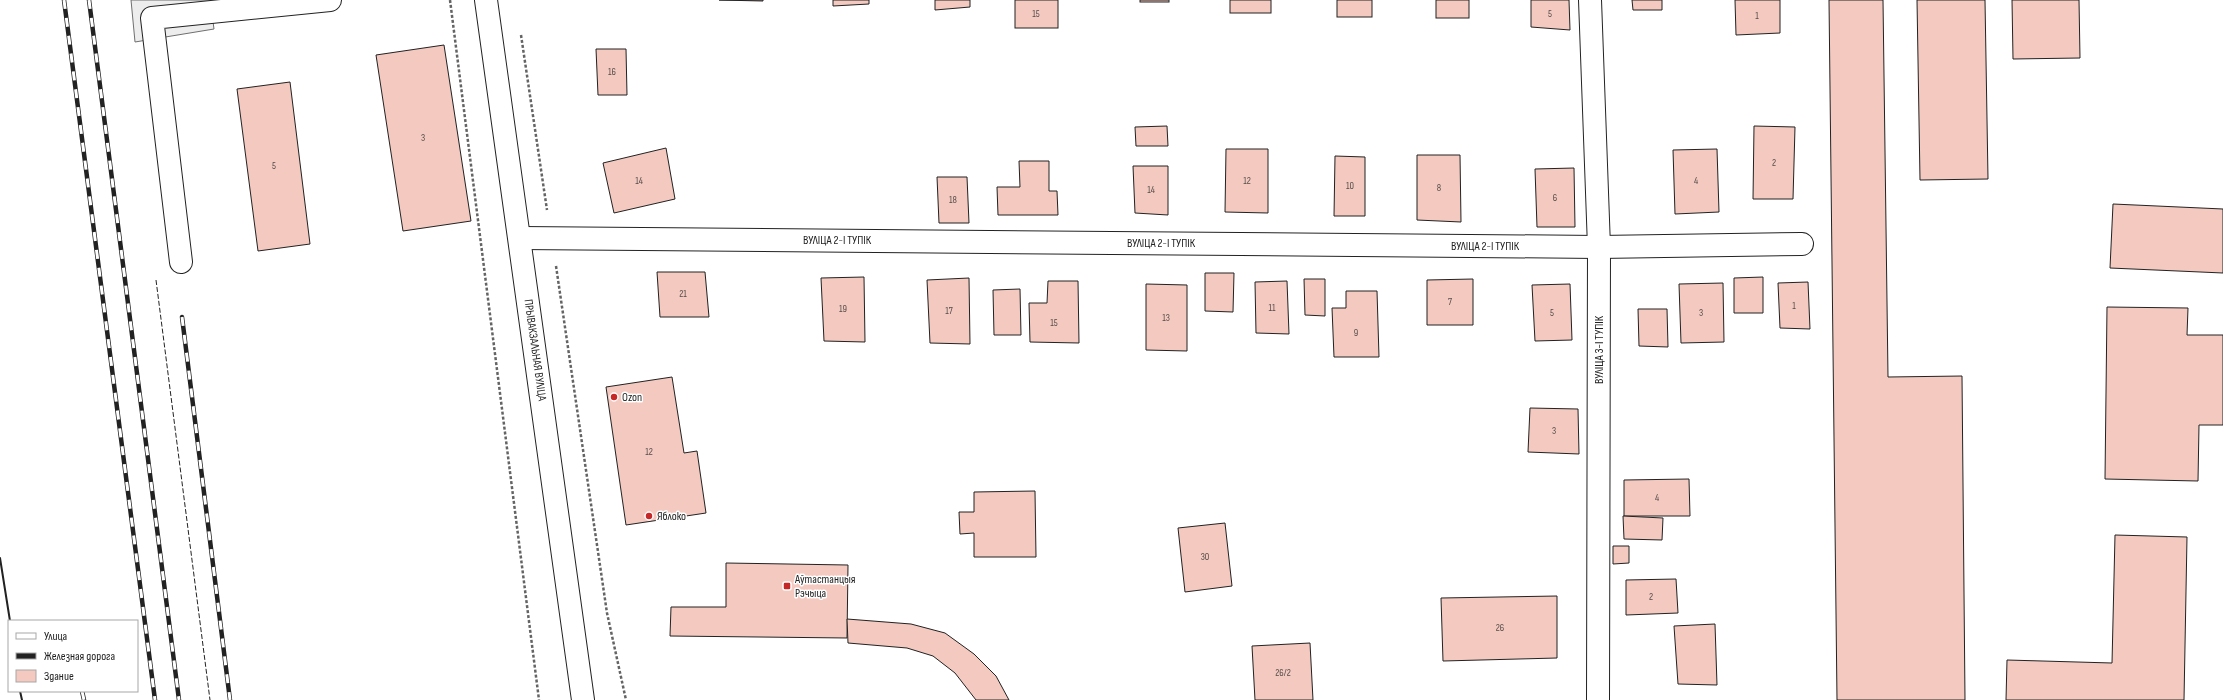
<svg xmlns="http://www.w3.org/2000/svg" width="2223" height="700" font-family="'Sofia Sans Condensed',sans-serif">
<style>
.parking{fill:#ededed;stroke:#6f6f6f}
.building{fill:#f3c9c0;stroke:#222}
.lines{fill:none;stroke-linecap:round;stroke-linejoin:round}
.minor-casing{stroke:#222;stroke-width:24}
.major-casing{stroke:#222;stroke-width:24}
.path{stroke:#646464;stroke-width:2.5;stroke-dasharray:3 2;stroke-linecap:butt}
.minor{stroke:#fff;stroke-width:22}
.major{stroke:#fff;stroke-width:22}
.rail-casing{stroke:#222;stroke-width:4.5}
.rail{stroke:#fff;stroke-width:3;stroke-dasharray:9;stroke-linecap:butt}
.fence{stroke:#222;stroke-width:1;stroke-dasharray:5 2;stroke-linecap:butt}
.wall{stroke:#222;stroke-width:2}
.poi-dot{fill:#c62828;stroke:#fff;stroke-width:1.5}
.labels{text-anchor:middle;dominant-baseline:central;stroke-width:3;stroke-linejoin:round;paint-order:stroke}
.number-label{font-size:10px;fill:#564c4a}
.street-label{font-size:12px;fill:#222;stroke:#fff}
.poi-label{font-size:12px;fill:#222;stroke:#fff;text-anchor:start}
</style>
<rect width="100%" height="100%" fill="#fff"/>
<!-- parking -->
<path class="parking" d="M131 0H210L214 29 135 42Z"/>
<!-- building -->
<g class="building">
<path d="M719 0H763V1Z"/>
<path d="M833 0H869V4L833 6Z"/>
<path d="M935 0H970V7L935 10Z"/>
<rect x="1015" y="0" width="43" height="28"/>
<rect x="1140" y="0" width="29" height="2"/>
<rect x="1230" y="0" width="41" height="13"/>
<rect x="1337" y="0" width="35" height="17"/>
<rect x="1436" y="0" width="33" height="18"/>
<path d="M1531 0H1569L1570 30 1531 27Z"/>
<path d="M1632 0H1662V10H1633Z"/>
<path d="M1735 0H1780V33L1736 35Z"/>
<path d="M1829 0H1883L1888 377 1962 376 1965 700H1837Z"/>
<path d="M1917 0H1985L1988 179 1920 180Z"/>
<path d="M2012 0H2079L2080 58 2013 59Z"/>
<path d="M444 45 471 221 403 231 376 55Z"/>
<path d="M596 49H626L627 95H598Z"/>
<path d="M290 82 310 244 258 251 237 89Z"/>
<path d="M1167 126 1168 146H1136L1135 127Z"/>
<path d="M1754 126 1795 127 1793 199H1753Z"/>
<path d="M666 148 675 199 614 213 603 163Z"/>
<path d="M1226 149H1268V213L1225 212Z"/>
<path d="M1717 149 1719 212 1675 214 1673 150Z"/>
<path d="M1417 155H1460L1461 222 1417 220Z"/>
<path d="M1335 156 1365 157V216H1334Z"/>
<path d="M1019 161H1049V191H1057L1058 215H998L997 187H1020Z"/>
<path d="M1133 166H1168V215L1135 213Z"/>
<path d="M1574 168 1575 227H1537L1535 169Z"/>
<path d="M937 177H967L969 223H939Z"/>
<path d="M2113 204 2223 209V273L2110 268Z"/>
<path d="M657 272H705L709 317H660Z"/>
<path d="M1205 273H1234L1233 312 1205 311Z"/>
<path d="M864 277 865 342 824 341 821 278Z"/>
<path d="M1763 277V313H1734V278Z"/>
<path d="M969 278 970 344 930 343 927 280Z"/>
<path d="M1304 279H1325V316L1305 315Z"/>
<path d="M1473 279V325H1427V280Z"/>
<path d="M1048 281H1078L1079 343 1030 342 1029 303H1047Z"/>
<path d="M1287 281 1289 334 1256 333 1255 282Z"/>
<path d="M1808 282 1810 329 1780 328 1778 283Z"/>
<path d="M1723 283 1724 342 1681 343 1679 284Z"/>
<path d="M1146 284 1187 285V351L1146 350Z"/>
<path d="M1570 284 1572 340 1535 341 1532 285Z"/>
<path d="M1020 289 1021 335H994L993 290Z"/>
<path d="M1346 291H1377L1379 357H1334L1332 308H1346Z"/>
<path d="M2107 307 2188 308 2187 335H2223V425H2199L2198 481 2105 479Z"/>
<path d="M1638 309H1667L1668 347 1639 346Z"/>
<path d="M672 377 684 453 697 451 706 513 626 525 606 387Z"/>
<path d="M1530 408 1578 409 1579 454 1528 452Z"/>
<path d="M1689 479 1690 516H1624V480Z"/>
<path d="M1035 491 1036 557H974V533L960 534 959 512H974V492Z"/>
<path d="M1623 516 1663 518 1662 540 1624 539Z"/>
<path d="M1225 523 1232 586 1185 592 1178 528Z"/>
<path d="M2115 535 2187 537 2184 700H2006L2007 660 2112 663Z"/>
<path d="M1613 546H1629V563L1613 564Z"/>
<path d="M726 563 848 565 847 638 670 636 671 607H726Z"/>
<path d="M1676 579 1678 613 1626 615V580Z"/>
<path d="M1557 596V658L1443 661 1441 598Z"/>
<path d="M847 619 911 624 945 633 974 654 996 676 1009 700H976L955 673 933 656 907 648 848 643Z"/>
<path d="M1715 624 1717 685 1678 684 1674 626Z"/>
<path d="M1310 643 1313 700H1255L1252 646Z"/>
</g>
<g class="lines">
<defs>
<g id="minor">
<path d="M1590 0 1599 247 1598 700"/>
<path d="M520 238 1599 247 1802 244"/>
<path d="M181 262 152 18 330 0"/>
</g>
<path id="major" d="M486 0 583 700"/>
</defs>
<!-- minor casing -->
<use href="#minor" class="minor-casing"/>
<!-- major casing -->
<use href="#major" class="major-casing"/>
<!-- path -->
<g class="path">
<path d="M450 0 539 700"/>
<path d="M521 35 547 210"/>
<path d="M556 266 607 613 626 700"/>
</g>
<!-- minor -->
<use href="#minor" class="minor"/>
<!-- major -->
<use href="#major" class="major"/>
<defs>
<g id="rail">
<path d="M64 0 155 700"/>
<path d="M89 0 179 700"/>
<path d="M182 317 230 700"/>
<path d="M82 691 84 700"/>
</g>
</defs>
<!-- rail casing -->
<use href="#rail" class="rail-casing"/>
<!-- rail -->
<use href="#rail" class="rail"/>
<!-- fence -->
<path class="fence" d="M156 280 210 700"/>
<!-- wall -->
<g class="wall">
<path d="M0 558 10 621"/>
<path d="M20 691 22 700"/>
</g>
</g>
<!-- markers -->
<g class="poi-dot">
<circle cx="614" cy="397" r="4"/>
<circle cx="649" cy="516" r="4"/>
<rect x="783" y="582" width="8" height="8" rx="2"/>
</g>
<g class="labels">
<!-- number labels -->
<g class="number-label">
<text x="1036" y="14">15</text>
<text x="1550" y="14">5</text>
<text x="1757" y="16">1</text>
<text x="612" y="72">16</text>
<text x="423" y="138">3</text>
<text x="1774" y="163">2</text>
<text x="274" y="166">5</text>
<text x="639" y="181">14</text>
<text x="1247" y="181">12</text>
<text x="1696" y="181">4</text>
<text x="1350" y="186">10</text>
<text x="1439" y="188">8</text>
<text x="1151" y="190">14</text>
<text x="1555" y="198">6</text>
<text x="953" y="200">18</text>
<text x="683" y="294">21</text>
<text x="1450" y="302">7</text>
<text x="1794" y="306">1</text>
<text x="1272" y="308">11</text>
<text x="843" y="309">19</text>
<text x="949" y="311">17</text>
<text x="1552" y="313">5</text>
<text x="1701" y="313">3</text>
<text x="1166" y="318">13</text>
<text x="1054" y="323">15</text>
<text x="1356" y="333">9</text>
<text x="1554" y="431">3</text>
<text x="649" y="452">12</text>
<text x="1657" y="498">4</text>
<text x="1205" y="557">30</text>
<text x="1651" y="597">2</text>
<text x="1500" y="628">26</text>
<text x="1283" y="673">26/2</text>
</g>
<!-- street labels -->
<g class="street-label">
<text x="837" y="240">ВУЛІЦА 2-І ТУПІК</text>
<text x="1161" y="243">ВУЛІЦА 2-І ТУПІК</text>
<text x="1485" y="246">ВУЛІЦА 2-І ТУПІК</text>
<text transform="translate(535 350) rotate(82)">ПРЫВАКЗАЛЬНАЯ ВУЛІЦА</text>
<text transform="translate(1599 350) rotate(-90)">ВУЛІЦА 3-І ТУПІК</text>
</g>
<!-- poi labels -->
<g class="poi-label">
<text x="622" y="397">Ozon</text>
<text x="657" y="516">Яблоко</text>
<text x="795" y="579">Аўтастанцыя<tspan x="795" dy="14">Рэчыца</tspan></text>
</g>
</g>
<!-- legend -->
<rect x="8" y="620" width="130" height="72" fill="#ffffff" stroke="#a7a7a7"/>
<rect x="16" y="633" width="20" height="6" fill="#ffffff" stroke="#a7a7a7"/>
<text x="44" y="640" font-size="12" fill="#222222">Улица</text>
<rect x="16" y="653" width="20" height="6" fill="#222222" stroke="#a7a7a7"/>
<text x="44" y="660" font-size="12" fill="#222222">Железная дорога</text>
<rect x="16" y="670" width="20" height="12" fill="#f3c9c0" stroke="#a7a7a7"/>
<text x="44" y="680" font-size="12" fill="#222222">Здание</text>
</svg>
